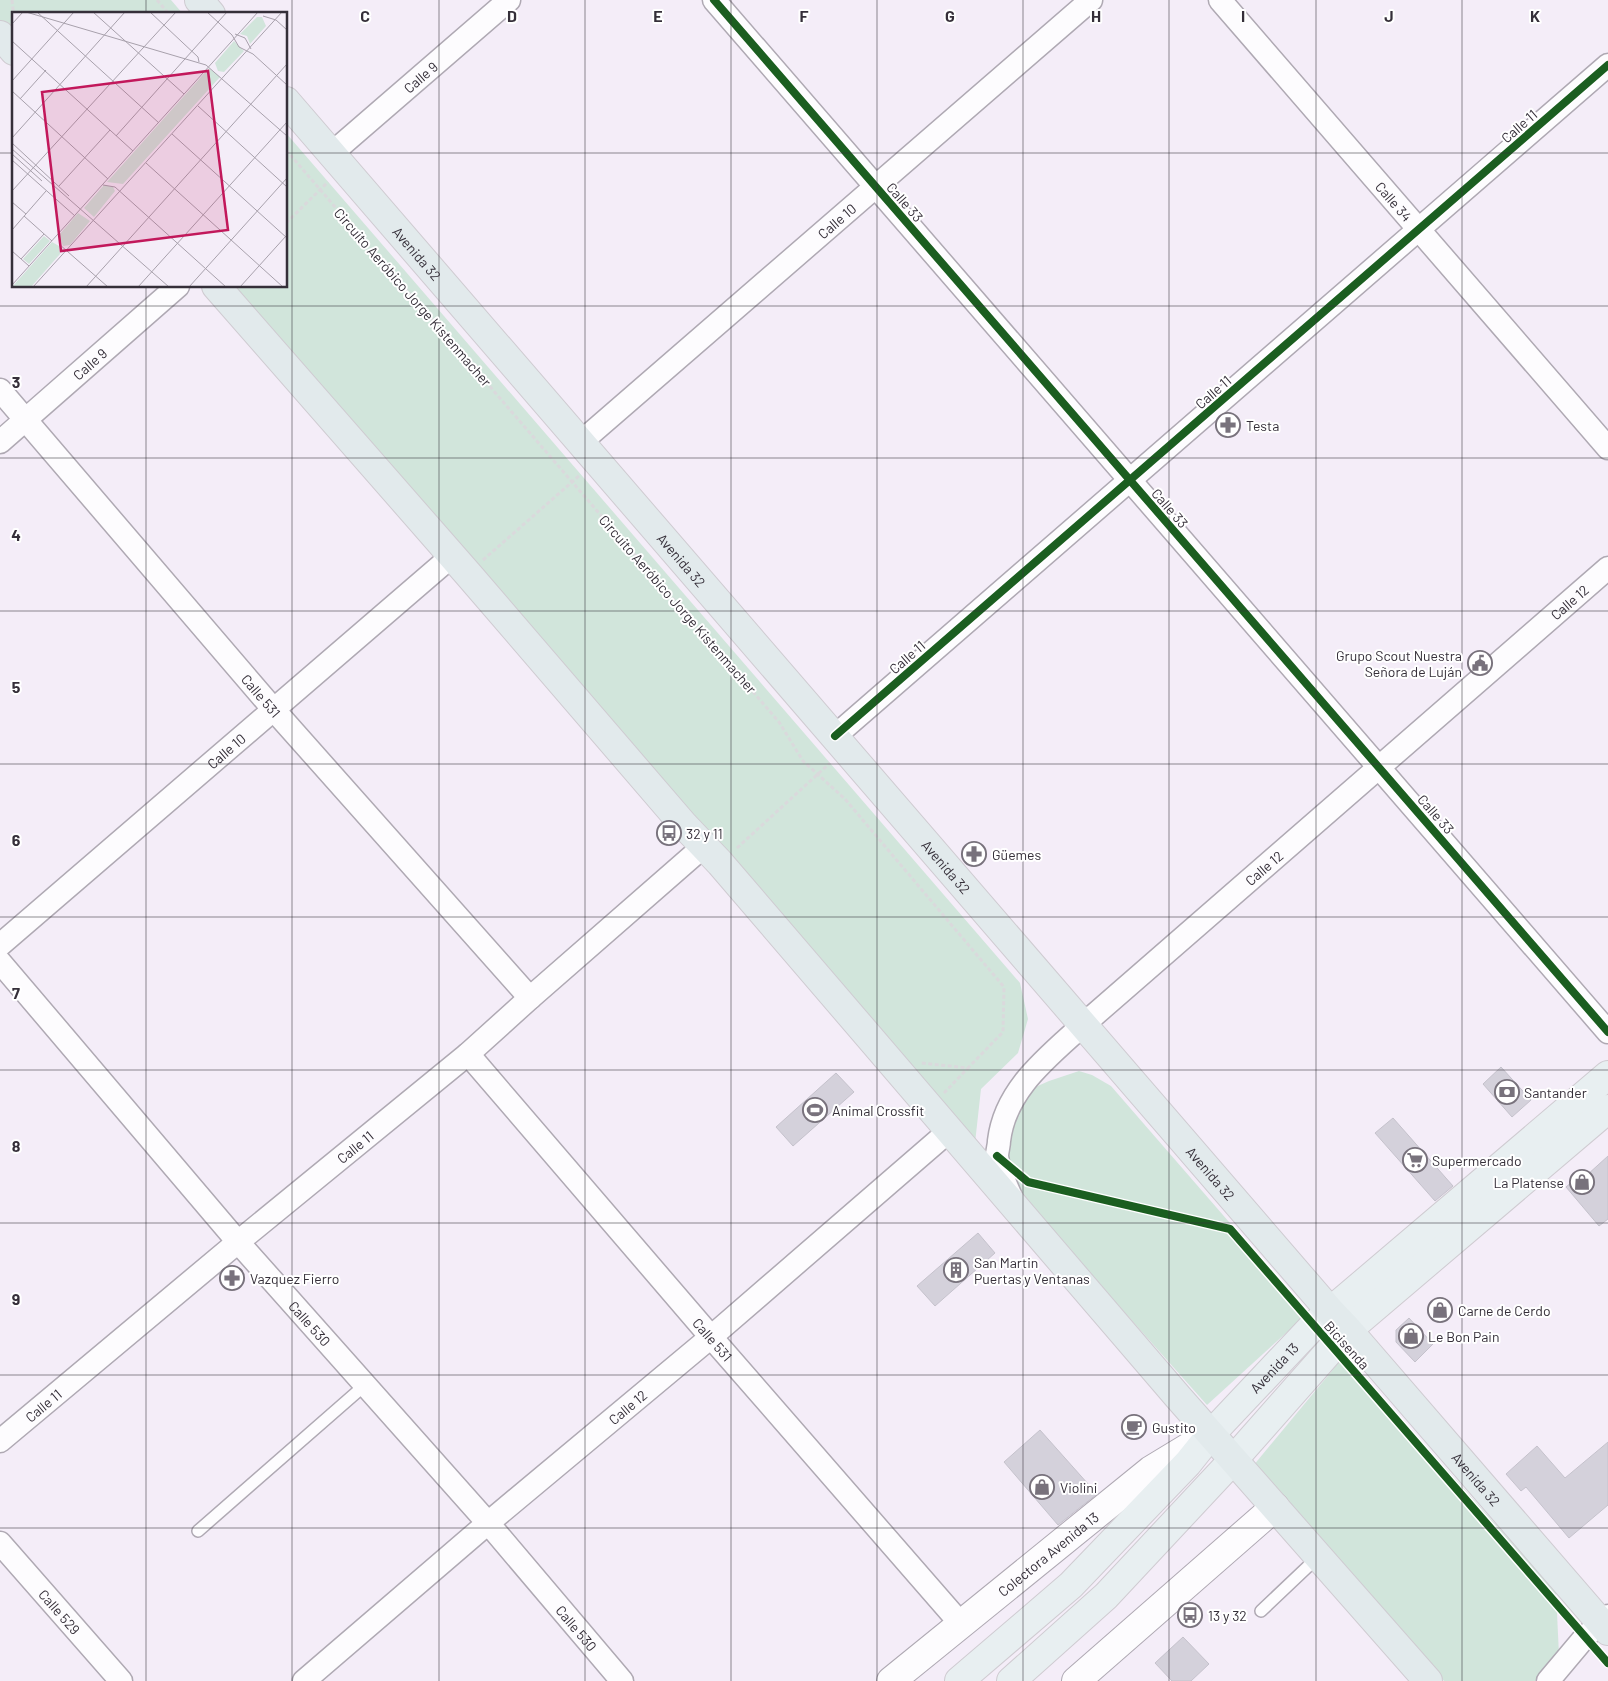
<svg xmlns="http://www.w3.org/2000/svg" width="1608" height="1681" font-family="Barlow,sans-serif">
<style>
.green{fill:#d1e5db}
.building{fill:#d4d1db;stroke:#c5c2cc}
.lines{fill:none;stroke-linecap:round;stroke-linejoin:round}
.service-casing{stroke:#afa9b3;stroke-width:14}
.minor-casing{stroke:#afa9b3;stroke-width:25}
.tertiary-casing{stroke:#afa9b3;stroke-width:30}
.primary-casing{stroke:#cfcbd1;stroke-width:30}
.trunk-casing{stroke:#cfcbd1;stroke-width:30}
.path{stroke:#dad9dc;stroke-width:3;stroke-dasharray:4 2.5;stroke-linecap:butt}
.service{stroke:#fdfcfe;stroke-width:11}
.minor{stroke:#fdfcfe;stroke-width:22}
.tertiary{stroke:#fdfcfe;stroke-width:28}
.primary{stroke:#e8eff1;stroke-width:28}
.trunk{stroke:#e2eaec;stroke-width:28}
.cycleway-casing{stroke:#fff;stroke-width:11}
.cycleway{stroke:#1b5e20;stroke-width:8}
.grid{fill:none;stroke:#352f39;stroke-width:1;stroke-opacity:0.55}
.labels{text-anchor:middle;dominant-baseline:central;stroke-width:4;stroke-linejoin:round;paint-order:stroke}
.street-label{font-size:14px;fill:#352f39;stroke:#fff}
.poi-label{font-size:14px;fill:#352f39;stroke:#fff;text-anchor:start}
.inset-road{fill:none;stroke:#a8a1ac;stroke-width:1}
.view{fill:#c2185b;fill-opacity:0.15;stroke:#c2185b;stroke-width:2.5}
.inset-edge{fill:none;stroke:#352f39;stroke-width:2.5}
.grid-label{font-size:16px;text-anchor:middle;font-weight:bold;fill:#352f39;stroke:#fff;stroke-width:4;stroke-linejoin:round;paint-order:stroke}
</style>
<rect width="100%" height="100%" fill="#f4edf8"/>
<!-- green -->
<g class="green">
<path d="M0 0H171L183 14H14V39L0 23Z"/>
<path d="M286 133 1020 983 1028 1019 1018 1053 981 1089 975 1143 229 286H286Z"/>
<path d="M1079 1071 1092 1075 1111 1086 1308 1313 1207 1405 1004 1177 1014 1108 1031 1089 1049 1081Z"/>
<path d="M1345 1355 1556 1592 1559 1655 1535 1681H1444L1253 1466Z"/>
</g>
<!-- building -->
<g class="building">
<path d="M1501 1067 1531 1100 1512 1117 1483 1084Z"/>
<path d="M836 1073 854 1092 793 1146 776 1127Z"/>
<path d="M1393 1118 1453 1186 1435 1201 1375 1133Z"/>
<path d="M1608 1156V1219L1599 1226 1566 1187 1584 1172 1587 1175Z"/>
<path d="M978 1233 995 1253 935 1306 917 1286Z"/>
<path d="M1409 1318 1433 1344 1415 1362 1396 1342V1330Z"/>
<path d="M1040 1430 1097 1494 1058 1525 1004 1462Z"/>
<path d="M1608 1442V1505L1569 1538 1526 1487 1521 1491 1506 1474 1537 1446 1565 1478Z"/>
<path d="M1183 1637 1209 1664 1191 1681H1172L1155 1663Z"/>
</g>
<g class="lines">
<defs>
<g id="service">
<path d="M198 1531 365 1385"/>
<path d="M1261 1611 1319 1556"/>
</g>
<g id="minor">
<path d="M714 0 1608 1032"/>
<path id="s1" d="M1220 0 1608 448"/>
<path id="s2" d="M331 154 509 0"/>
<path id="s3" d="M0 390 274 710 530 998"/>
<path id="s4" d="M0 442 178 286"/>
<path id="s5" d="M581 442 1091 0"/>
<path d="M835 736 1608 65"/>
<path id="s6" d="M0 945 452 556"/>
<path id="s7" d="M0 962 238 1242 488 1523 622 1681"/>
<path id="s8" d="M468 1054 711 1337 961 1624"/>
<path id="s9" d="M1011 1197C1006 1184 998 1170 997 1156 997 1151 999 1146 999 1141 1005 1089 1048 1057 1084 1024L1608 568"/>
<path id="s10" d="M0 1441 238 1242 468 1054 530 998 704 846"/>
<path id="s11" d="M0 1543 121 1681"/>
<path id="s12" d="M304 1681 488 1523 711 1337 949 1131"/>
<path d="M1548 1681 1585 1637 1608 1616"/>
</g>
<g id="tertiary">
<path id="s13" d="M891 1681 1151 1470 1212 1433"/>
<path d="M1076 1681 1275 1507"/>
</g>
<g id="primary">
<path id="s14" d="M959 1681 1071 1585 1188 1463 1212 1433 1313 1326 1608 1075"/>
<path d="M1011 1681 1106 1596 1234 1459 1348 1330 1608 1109"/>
</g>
<g id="trunk">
<path d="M199 0 211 14"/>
<path d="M0 35 14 51"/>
<path id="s15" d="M286 101 1330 1311 1348 1330 1608 1631"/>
<path d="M216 286 468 574 683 824 720 863 1178 1397 1428 1681"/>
</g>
</defs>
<!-- service casing -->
<use href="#service" class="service-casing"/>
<!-- minor casing -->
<use href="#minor" class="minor-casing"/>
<!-- tertiary casing -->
<use href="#tertiary" class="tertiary-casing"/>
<!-- primary casing -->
<use href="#primary" class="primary-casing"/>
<!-- trunk casing -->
<use href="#trunk" class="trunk-casing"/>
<!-- path -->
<g class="path">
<path d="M12 0 14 18"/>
<path d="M157 0 169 14"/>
<path d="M286 150 779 722 803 761 845 799 1004 987 1003 1032 968 1068 921 1063"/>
<path d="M286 223 328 182"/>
<path d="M483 560 580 475"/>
<path d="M737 848 830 763"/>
<path d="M944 1093 968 1068"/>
</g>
<!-- service -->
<use href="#service" class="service"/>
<!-- minor -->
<use href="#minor" class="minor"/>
<!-- tertiary -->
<use href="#tertiary" class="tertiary"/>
<!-- primary -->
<use href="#primary" class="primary"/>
<!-- trunk -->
<use href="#trunk" class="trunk"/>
<defs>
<g id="cycleway">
<path d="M714 0 1608 1032"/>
<path d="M835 736 1608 65"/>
<path d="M997 1156 1028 1182 1230 1229 1608 1663"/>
</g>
</defs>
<!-- cycleway casing -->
<use href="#cycleway" class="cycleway-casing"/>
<!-- cycleway -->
<use href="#cycleway" class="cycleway"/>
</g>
<!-- grid -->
<path class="grid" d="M146 0V14M292 0V1681M439 0V1681M585 0V1681M731 0V1681M877 0V1681M1023 0V1681M1169 0V1681M1316 0V1681M1462 0V1681M0 153H14M286 153H1608M146 286V1681M0 306H1608M0 458H1608M0 611H1608M0 764H1608M0 917H1608M0 1070H1608M0 1223H1608M0 1375H1608M0 1528H1608"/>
<!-- icons -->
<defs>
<symbol id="pharmacy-ring" viewBox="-11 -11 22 22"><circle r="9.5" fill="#fff" stroke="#78727c" stroke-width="1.5"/><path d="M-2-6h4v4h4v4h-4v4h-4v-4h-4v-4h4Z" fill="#78727c"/></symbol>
<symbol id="civic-ring" viewBox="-11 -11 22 22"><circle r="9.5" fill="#fff" stroke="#78727c" stroke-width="1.5"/><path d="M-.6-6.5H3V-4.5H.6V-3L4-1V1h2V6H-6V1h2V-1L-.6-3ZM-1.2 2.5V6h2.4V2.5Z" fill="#78727c"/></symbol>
<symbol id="bus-ring" viewBox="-11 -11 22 22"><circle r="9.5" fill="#fff" stroke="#78727c" stroke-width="1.5"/><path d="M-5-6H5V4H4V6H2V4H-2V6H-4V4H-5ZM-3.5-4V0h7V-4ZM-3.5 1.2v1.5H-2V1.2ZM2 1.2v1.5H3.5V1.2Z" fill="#78727c"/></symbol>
<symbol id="bank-ring" viewBox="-11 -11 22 22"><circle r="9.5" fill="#fff" stroke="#78727c" stroke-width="1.5"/><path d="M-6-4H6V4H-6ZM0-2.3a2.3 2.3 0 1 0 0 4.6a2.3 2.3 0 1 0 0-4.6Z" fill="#78727c"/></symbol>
<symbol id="stadium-ring" viewBox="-11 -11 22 22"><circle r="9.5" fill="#fff" stroke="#78727c" stroke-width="1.5"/><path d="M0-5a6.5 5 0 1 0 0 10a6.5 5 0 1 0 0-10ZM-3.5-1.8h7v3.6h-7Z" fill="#78727c"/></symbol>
<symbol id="supermarket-ring" viewBox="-11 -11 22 22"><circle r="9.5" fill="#fff" stroke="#78727c" stroke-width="1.5"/><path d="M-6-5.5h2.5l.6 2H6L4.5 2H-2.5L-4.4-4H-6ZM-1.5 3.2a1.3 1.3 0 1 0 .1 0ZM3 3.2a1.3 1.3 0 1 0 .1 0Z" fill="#78727c"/></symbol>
<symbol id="shop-ring" viewBox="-11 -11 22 22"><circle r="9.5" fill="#fff" stroke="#78727c" stroke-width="1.5"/><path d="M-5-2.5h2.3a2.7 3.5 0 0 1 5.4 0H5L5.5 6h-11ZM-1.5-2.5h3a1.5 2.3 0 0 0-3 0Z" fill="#78727c"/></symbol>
<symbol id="building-ring" viewBox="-11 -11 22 22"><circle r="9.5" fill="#fff" stroke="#78727c" stroke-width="1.5"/><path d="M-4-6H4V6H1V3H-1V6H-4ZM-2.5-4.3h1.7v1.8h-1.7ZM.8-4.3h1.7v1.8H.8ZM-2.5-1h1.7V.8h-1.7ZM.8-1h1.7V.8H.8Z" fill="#78727c"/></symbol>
<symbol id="cafe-ring" viewBox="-11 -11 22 22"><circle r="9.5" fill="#fff" stroke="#78727c" stroke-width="1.5"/><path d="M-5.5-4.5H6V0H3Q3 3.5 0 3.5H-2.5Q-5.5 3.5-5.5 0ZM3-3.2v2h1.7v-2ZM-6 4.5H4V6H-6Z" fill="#78727c"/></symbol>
</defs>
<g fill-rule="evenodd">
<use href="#pharmacy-ring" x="1214" y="411" width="28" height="28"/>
<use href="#civic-ring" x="1466" y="649" width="28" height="28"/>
<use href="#bus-ring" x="655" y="819" width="28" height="28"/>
<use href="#pharmacy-ring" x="960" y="840" width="28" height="28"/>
<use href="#bank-ring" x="1493" y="1078" width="28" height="28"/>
<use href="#stadium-ring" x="801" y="1096" width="28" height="28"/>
<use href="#supermarket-ring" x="1401" y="1146" width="28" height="28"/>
<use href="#shop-ring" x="1568" y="1168" width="28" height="28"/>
<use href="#building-ring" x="942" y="1256" width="28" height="28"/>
<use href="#pharmacy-ring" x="218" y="1264" width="28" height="28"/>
<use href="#shop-ring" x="1426" y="1296" width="28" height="28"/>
<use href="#shop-ring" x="1397" y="1322" width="28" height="28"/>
<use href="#cafe-ring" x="1120" y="1413" width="28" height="28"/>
<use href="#shop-ring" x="1028" y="1473" width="28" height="28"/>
<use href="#bus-ring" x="1176" y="1601" width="28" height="28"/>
</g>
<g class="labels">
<!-- street labels -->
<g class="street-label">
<text stroke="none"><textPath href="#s2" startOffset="118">Calle 9</textPath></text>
<text transform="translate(1519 126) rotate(-41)">Calle 11</text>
<text stroke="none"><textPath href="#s1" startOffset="266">Calle 34</textPath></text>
<text transform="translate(905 202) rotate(49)">Calle 33</text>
<text stroke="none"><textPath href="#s5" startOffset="338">Calle 10</textPath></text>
<text stroke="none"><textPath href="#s15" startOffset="201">Avenida 32</textPath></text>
<text transform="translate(413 297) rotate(49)">Circuito Aeróbico Jorge Kistenmacher</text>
<text stroke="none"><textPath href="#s4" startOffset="119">Calle 9</textPath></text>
<text transform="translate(1213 392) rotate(-41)">Calle 11</text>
<text transform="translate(1170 508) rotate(49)">Calle 33</text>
<text stroke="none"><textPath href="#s15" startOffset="606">Avenida 32</textPath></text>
<text stroke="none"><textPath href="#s9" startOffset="850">Calle 12</textPath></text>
<text transform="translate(678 604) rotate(49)">Circuito Aeróbico Jorge Kistenmacher</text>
<text transform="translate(907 657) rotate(-41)">Calle 11</text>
<text stroke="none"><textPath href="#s3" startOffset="402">Calle 531</textPath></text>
<text stroke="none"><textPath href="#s6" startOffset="298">Calle 10</textPath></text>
<text transform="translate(1436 814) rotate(49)">Calle 33</text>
<text stroke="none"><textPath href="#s15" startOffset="1011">Avenida 32</textPath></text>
<text stroke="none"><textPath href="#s9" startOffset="445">Calle 12</textPath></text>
<text stroke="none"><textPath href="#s10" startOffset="461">Calle 11</textPath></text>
<text stroke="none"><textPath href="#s15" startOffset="1416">Avenida 32</textPath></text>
<text stroke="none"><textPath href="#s7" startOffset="476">Calle 530</textPath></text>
<text stroke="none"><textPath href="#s8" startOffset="376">Calle 531</textPath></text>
<text transform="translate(1347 1345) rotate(48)">Bicisenda</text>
<text stroke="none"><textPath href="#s14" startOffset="445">Avenida 13</textPath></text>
<text stroke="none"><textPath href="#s10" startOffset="56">Calle 11</textPath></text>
<text stroke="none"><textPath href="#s12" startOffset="424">Calle 12</textPath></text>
<text stroke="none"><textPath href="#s15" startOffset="1821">Avenida 32</textPath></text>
<text stroke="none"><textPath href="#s13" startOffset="202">Colectora Avenida 13</textPath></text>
<text stroke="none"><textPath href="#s11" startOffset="91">Calle 529</textPath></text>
<text stroke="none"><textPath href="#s7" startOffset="881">Calle 530</textPath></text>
</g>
<!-- poi labels -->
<g class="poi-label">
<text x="1246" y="425">Testa</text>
<text x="1462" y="655" text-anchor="end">Grupo Scout Nuestra<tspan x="1462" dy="16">Señora de Luján</tspan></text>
<text x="686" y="833">32 y 11</text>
<text x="992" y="854">Güemes</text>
<text x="1524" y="1092">Santander</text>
<text x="832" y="1110">Animal Crossfit</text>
<text x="1432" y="1160">Supermercado</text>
<text x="1564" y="1182" text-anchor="end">La Platense</text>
<text x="974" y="1262">San Martin<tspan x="974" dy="16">Puertas y Ventanas</tspan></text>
<text x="250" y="1278">Vazquez Fierro</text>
<text x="1458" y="1310">Carne de Cerdo</text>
<text x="1428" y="1336">Le Bon Pain</text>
<text x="1152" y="1427">Gustito</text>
<text x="1060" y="1487">Violini</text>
<text x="1208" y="1615">13 y 32</text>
</g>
</g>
<!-- overview -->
<g transform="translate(12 12)">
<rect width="275" height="275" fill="#f4edf8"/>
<path d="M245 5H250L254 14 238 32 235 24 228 22ZM222 29 232 39 212 60 206 59 203 51ZM197 56 208 65 111 172 95 170ZM92 173 101 175 103 179 82 205 72 196ZM66 201 78 209 58 233 51 234 47 223ZM32 224 38 229 17 252 11 247ZM40 230 47 234 48 242 19 275H0Z" fill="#d1e5db"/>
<path class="inset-road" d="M14 0 194 53 275 124M25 0 147 111M81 0 172 82M138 0 186 45 187 50M195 0 220 23 227 35 241 42 275 73M251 4 264 8 275 18M0 12 11 0M223 22 233 26 239 37M0 29 121 139M0 69 62 0M0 79 96 167M8 87 34 58M186 94 275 175M160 122 275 226M104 124 215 0M0 126 113 0M0 131 57 184M0 137 157 275M0 142 30 169M0 148 63 204M134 151 271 275M91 173 103 175 214 275M47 174 98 118M0 179 164 0M0 190 14 202M12 204 40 229M0 218 34 179M47 232 96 275M0 239 17 254M9 247 32 222M0 273 246 0M21 275 270 0M74 275 275 52M126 275 275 110M177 275 275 166M228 275 274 224"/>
<path class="view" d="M196 59 216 218 49 239 30 80Z"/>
<rect width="275" height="275" class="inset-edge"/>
</g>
<g class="grid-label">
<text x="365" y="22">C</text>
<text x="512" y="22">D</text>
<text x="658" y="22">E</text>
<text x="804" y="22">F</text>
<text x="950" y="22">G</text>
<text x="1096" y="22">H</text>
<text x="1243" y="22">I</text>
<text x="1389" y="22">J</text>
<text x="1535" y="22">K</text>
<text x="16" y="388">3</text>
<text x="16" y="541">4</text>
<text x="16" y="693">5</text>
<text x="16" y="846">6</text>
<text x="16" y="999">7</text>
<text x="16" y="1152">8</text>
<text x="16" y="1305">9</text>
</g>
</svg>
